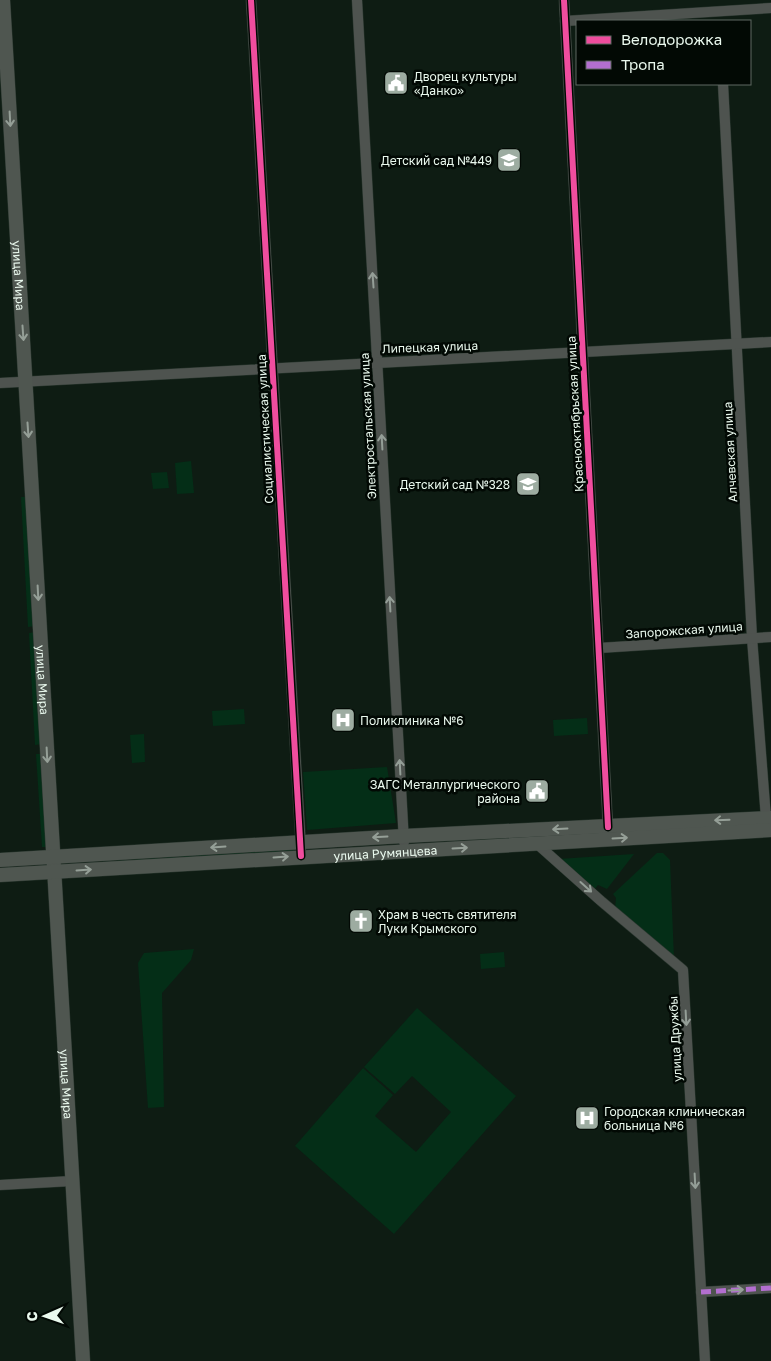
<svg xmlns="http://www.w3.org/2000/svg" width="771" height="1361" font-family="'Golos Text',sans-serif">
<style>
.green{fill:#042e17}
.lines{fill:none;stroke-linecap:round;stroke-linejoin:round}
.street-casing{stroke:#29362e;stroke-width:11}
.secondary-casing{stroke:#29362e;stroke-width:15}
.street{stroke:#4e534f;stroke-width:10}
.secondary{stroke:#4f5650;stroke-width:14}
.quiet{stroke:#b36fd0;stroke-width:5;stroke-dasharray:10 5;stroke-linecap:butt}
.cycleway-casing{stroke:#020904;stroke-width:9}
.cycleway{stroke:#ef4d9e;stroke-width:6}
.oneway{stroke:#959f97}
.oneway2{stroke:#949e97}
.labels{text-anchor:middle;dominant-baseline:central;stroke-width:5;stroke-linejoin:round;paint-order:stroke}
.poi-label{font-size:12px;fill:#eaf9ee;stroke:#020904;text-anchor:start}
.street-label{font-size:12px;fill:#eaf9ee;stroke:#020904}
</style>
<rect width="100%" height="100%" fill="#0e1c13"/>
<!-- green -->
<g class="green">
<path d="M191 461 194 493 177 494 175 463Z"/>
<path d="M167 472 169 488 153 489 151 473Z"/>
<path d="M21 497H28L35 626 28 627Z"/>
<path d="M36 632 42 744 35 745 29 633Z"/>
<path d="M244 709 245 724 213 726 212 711Z"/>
<path d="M587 718 588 734 554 736 553 720Z"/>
<path d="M144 734 145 762 132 763 130 735Z"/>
<path d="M36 754H43L50 847H42Z"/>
<path d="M387 767 396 823 307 830 303 772Z"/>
<path d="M295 848 294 852 74 865 72 864Z"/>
<path d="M657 853H663L670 860 674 958 615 909 616 898 613 894Z"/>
<path d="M634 854 607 889 598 885 593 891 558 859Z"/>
<path d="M194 949 191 960 162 993 164 1107 148 1108 138 963 144 953Z"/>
<path d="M504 952 505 967 481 969 480 954Z"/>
<path d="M417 1008 516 1096 394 1234 295 1146 363 1068 393 1095 375 1116 416 1152 451 1112 412 1076 395 1094 364 1067Z"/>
</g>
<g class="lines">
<defs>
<g id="street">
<path d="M251 0 301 848"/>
<path d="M357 0 404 842"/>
<path d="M564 0 608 827"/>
<path d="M565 21 771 8"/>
<path d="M723 84 752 638 766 818"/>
<path d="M0 383 771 342"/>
<path d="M599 648 771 637"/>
<path d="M536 843 601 901 683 970 705 1361"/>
<path d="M0 1185 72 1181"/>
<path d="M701 1292 771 1288"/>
</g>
<g id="secondary">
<path id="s1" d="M3 0 83 1361"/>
<path d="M0 860 404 836 771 818"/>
<path id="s2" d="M0 875 771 830"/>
</g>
</defs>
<!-- street casing -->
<use href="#street" class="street-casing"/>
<!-- secondary casing -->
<use href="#secondary" class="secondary-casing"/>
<!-- street -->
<use href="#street" class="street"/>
<!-- secondary -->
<use href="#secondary" class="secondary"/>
<!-- quiet -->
<path class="quiet" d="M701 1292 771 1288"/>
<defs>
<g id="cycleway">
<path d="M251 0 301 856"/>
<path d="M564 0 608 827"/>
</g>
</defs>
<!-- cycleway casing -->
<use href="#cycleway" class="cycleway-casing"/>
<!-- cycleway -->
<use href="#cycleway" class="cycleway"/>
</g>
<!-- one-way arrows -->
<defs><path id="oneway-shaft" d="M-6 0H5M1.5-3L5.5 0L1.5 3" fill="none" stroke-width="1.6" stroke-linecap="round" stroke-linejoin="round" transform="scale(1.25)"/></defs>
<g class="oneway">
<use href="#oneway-shaft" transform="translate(10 119) rotate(87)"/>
<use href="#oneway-shaft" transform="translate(23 333) rotate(86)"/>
<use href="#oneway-shaft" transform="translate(28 430) rotate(86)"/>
<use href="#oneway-shaft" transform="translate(38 593) rotate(87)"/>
<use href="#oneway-shaft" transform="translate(47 755) rotate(87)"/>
<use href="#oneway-shaft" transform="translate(722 820) rotate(178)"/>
<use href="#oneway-shaft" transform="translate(560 829) rotate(177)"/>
<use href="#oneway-shaft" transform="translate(380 837) rotate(177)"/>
<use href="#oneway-shaft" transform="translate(620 838) rotate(-3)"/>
<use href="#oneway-shaft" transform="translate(218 847) rotate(176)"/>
<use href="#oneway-shaft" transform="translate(460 848) rotate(-3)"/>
<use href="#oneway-shaft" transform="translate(281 857) rotate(-4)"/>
<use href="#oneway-shaft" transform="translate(84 870) rotate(-4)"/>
</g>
<g class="oneway2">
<use href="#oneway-shaft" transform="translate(373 280) rotate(-94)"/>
<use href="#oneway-shaft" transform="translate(382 442) rotate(-93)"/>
<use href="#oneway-shaft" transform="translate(390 604) rotate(-93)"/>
<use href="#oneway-shaft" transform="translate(400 767) rotate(-93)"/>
<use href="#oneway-shaft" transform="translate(586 887) rotate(42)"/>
<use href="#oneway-shaft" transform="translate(686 1018) rotate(87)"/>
<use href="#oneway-shaft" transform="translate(695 1181) rotate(87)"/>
<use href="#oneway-shaft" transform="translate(736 1290) rotate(-3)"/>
</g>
<!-- icons -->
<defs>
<symbol id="civic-square" viewBox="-11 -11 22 22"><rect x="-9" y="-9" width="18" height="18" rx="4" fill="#9daca1" stroke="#020904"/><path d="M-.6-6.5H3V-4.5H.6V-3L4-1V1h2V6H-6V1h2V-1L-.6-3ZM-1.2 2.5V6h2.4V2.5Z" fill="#fff"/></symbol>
<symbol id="school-square" viewBox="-11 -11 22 22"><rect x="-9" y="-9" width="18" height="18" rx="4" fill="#9daca1" stroke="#020904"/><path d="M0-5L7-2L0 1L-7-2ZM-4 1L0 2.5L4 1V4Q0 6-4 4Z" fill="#fff"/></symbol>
<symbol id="hospital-square" viewBox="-11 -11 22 22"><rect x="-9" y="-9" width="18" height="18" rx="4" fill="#9daca1" stroke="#020904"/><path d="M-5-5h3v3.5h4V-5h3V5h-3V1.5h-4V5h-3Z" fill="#fff"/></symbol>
<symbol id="church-square" viewBox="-11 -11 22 22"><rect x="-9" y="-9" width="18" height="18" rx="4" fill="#9daca1" stroke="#020904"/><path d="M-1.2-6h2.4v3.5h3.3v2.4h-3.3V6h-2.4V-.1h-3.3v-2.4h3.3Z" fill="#fff"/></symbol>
</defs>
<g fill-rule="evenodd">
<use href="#civic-square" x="382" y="69" width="28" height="28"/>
<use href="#school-square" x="495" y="146" width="28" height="28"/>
<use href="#school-square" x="514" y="470" width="28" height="28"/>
<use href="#hospital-square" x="329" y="706" width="28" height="28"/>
<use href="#civic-square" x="523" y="777" width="28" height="28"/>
<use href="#church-square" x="347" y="907" width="28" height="28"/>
<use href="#hospital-square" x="573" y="1104" width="28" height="28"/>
</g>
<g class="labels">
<!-- poi labels -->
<g class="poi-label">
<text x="414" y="76">Дворец культуры<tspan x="414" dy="14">«Данко»</tspan></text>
<text x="492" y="160" text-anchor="end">Детский сад №449</text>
<text x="510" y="484" text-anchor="end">Детский сад №328</text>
<text x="360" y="720">Поликлиника №6</text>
<text x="520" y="784" text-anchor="end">ЗАГС Металлургического<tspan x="520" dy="14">района</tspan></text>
<text x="378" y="914">Храм в честь святителя<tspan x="378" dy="14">Луки Крымского</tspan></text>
<text x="604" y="1111">Городская клиническая<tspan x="604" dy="14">больница №6</tspan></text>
</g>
<!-- street labels -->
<g class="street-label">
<text stroke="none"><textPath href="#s1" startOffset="276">улица Мира</textPath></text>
<text transform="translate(430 347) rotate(-2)">Липецкая улица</text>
<text transform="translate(575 414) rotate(-93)">Краснооктябрьская улица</text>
<text transform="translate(368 426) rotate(-93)">Электростальская улица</text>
<text transform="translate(265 429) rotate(-93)">Социалистическая улица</text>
<text transform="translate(730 452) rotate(-93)">Алчевская улица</text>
<text transform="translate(684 630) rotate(-4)">Запорожская улица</text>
<text stroke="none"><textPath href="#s1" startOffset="681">улица Мира</textPath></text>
<text stroke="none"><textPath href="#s2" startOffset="386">улица Румянцева</textPath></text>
<text transform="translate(675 1039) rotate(-93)">улица Дружбы</text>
<text stroke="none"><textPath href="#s1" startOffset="1086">улица Мира</textPath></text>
</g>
</g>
<!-- legend -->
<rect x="576" y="20" width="175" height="65" fill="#020904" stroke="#5f6962"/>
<rect x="586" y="36" width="25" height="8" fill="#ef4d9e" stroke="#5f6962"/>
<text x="621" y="45" font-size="15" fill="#eaf9ee">Велодорожка</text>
<rect x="586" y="61" width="25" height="8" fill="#b36fd0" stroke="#5f6962"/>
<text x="621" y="70" font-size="15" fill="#eaf9ee">Тропа</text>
<!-- north arrow -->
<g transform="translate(45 1316) rotate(268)" stroke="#020904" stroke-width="4" paint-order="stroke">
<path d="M0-4L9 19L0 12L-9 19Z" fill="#eaf9ee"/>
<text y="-8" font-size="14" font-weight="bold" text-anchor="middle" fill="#eaf9ee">С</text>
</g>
</svg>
